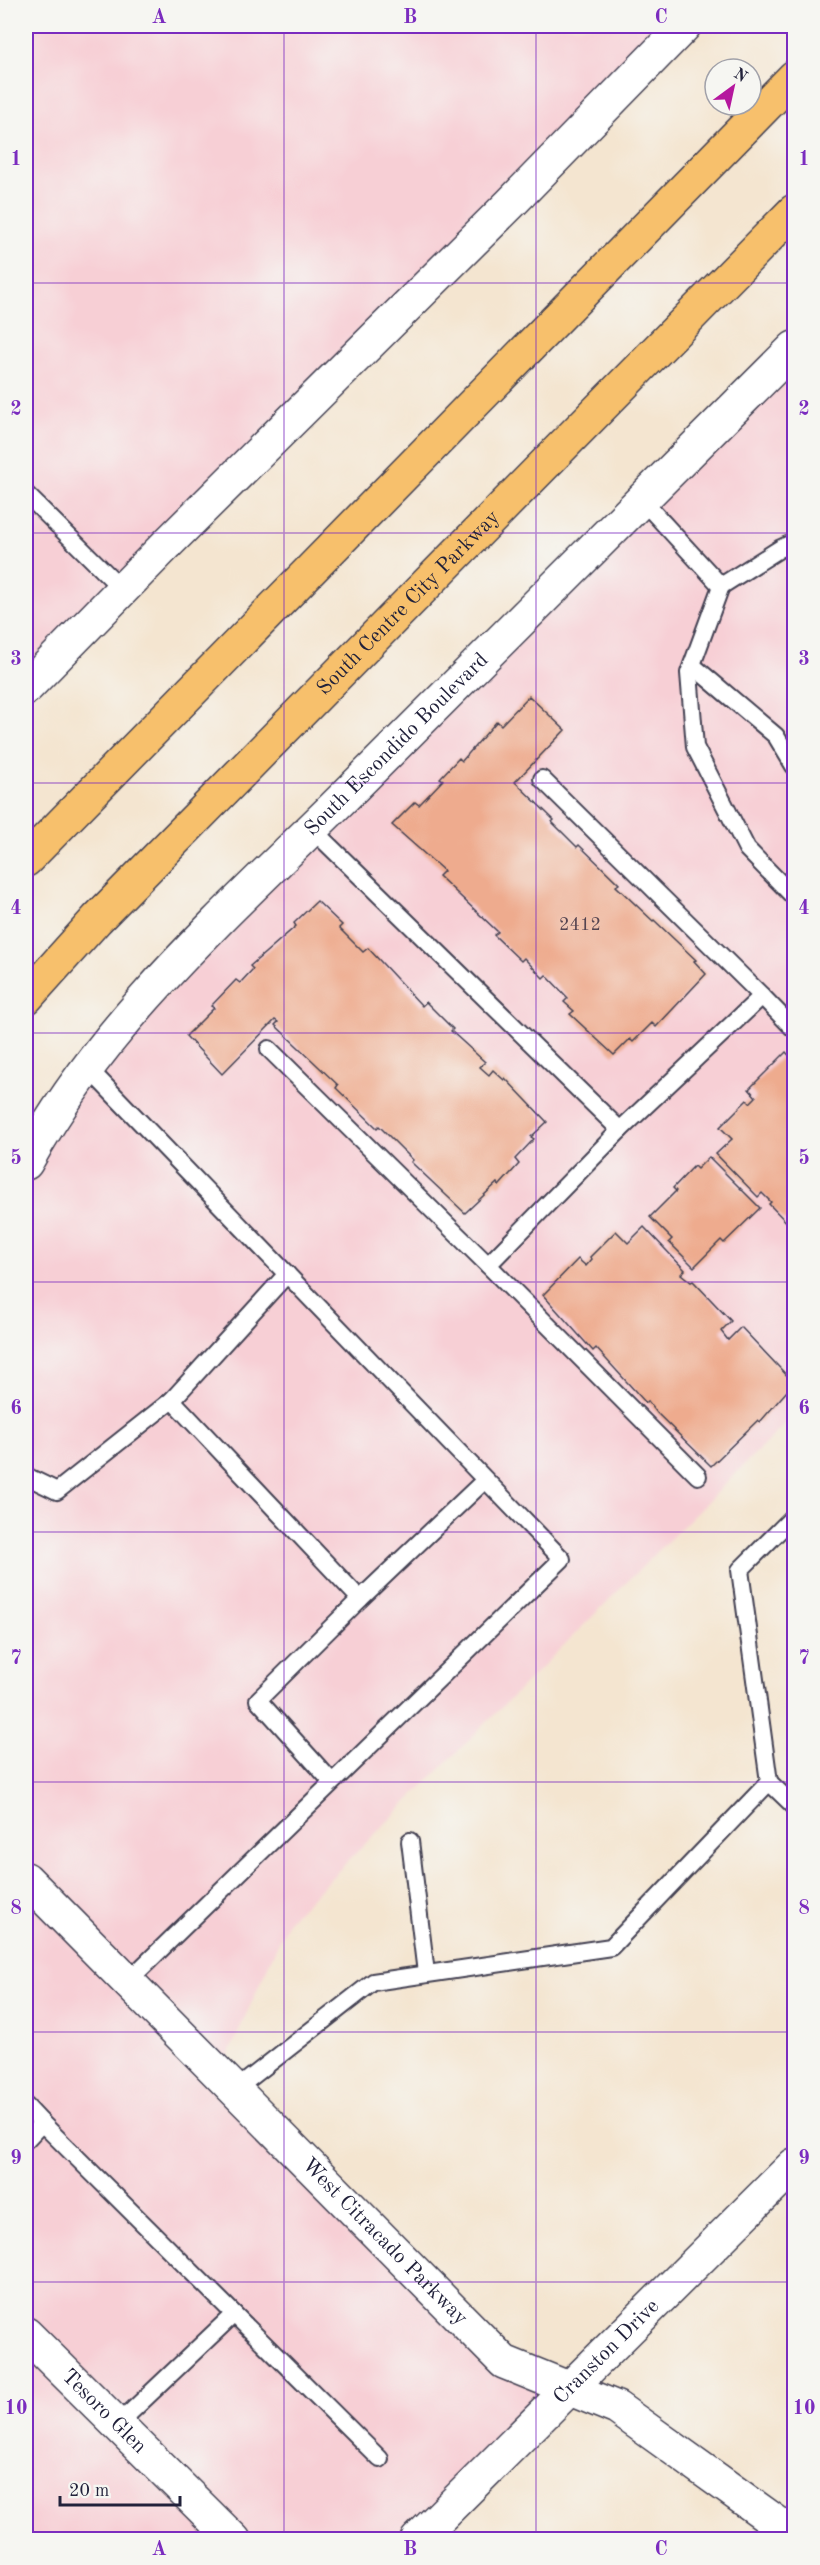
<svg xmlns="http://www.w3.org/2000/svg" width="820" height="2565" font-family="'Old Standard TT',serif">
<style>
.built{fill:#f7cfd5}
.building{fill:#eeab8e}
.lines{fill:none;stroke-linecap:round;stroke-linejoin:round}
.service-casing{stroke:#423f51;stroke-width:20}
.minor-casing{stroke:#423f51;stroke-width:36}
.tertiary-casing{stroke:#423f51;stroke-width:36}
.trunk-casing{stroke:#423f51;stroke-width:36}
.service{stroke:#fff;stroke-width:16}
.minor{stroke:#fff;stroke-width:33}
.tertiary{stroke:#fff;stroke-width:33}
.trunk{stroke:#f7c06c;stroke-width:33}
.grid{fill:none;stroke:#7b2cbf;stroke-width:1.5;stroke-opacity:0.55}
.labels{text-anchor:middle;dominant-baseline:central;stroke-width:5;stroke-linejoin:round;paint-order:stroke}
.number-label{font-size:18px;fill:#554450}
.street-label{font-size:21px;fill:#22223b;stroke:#f6f6f2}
.neatline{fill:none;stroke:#7b2cbf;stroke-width:2}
.grid-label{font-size:20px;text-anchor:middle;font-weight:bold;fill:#7b2cbf}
</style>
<rect width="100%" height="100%" fill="#f6f6f2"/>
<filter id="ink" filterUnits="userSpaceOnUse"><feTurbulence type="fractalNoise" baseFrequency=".0167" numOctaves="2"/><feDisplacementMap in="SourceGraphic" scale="12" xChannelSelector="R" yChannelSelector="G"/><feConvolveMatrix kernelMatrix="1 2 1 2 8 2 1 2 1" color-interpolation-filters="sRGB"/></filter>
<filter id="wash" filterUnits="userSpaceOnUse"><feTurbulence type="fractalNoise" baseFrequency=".008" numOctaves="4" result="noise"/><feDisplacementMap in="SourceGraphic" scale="24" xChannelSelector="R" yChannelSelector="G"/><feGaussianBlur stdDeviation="1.35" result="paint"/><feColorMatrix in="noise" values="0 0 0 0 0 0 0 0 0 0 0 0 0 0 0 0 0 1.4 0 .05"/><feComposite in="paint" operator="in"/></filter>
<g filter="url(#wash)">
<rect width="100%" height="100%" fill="#f4e5d0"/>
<!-- built -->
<g class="built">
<path d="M26 26H684L26 688Z"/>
<path d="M794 348V1415L288 1921 219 2075 504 2361 571 2389 418 2539 26 2540V1163L57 1109Z"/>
</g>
<g id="blocks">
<!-- building -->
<g class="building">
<path d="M529 696 565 730 515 782 554 820 552 822 577 847 579 845 619 884 616 886 653 921 654 920 696 960 694 961 706 974 656 1027 652 1023 633 1042 630 1039 614 1055 570 1014 574 1011 564 1002 568 998 546 975 543 978 524 958 521 961 494 935 498 932 439 876 444 871 392 825 415 802 419 805 443 780 440 778 459 758 462 761 497 721 501 725Z"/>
<path d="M317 901 342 925 339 928 363 952 368 948 422 1006 426 1002 453 1029 451 1031 485 1062 480 1067 489 1075 493 1070 504 1080 505 1078 547 1122 531 1137 534 1139 515 1159 519 1164 499 1186 497 1183 465 1213 411 1162 413 1160 379 1126 377 1128 336 1088 338 1085 275 1025 278 1022 275 1020 222 1074 186 1036 214 1008 211 1006 236 980 240 983 253 969 250 966 296 926 294 923Z"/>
<path d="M786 1052 794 1061V1230L769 1204 771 1202 762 1193 758 1197 716 1154 732 1139 720 1127 747 1100 750 1103 756 1097 749 1089Z"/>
<path d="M709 1157 760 1208 724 1243 721 1240 694 1267 669 1242 672 1239 650 1217 676 1191 673 1188 694 1166 697 1169Z"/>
<path d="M644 1227 685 1270 681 1274 691 1282 693 1281 731 1321 721 1331 728 1340 741 1327 794 1383 760 1422 758 1420 711 1466 657 1413 648 1401 646 1403 596 1348 593 1351 543 1295 578 1259 586 1266 592 1259 590 1257 616 1231 628 1243Z"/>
</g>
</g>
</g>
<g filter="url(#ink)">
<use href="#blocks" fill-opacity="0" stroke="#423f51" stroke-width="1.5"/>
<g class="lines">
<defs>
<g id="service">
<path d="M26 494 122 589"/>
<path d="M642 500 721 586 689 673 695 747 747 849 794 897"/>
<path d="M721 586 781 548 794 542"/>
<path d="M692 665 776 736 794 766"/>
<path d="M312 829 620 1130 762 996 542 779"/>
<path d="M762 996 794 1029"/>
<path d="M269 1049 488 1265"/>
<path d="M87 1067 562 1559 127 1982"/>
<path d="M620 1130 488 1265 698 1476"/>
<path d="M172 1400 287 1274"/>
<path d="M26 1476 57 1491 172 1400 360 1599 258 1700 332 1782"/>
<path d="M360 1599 485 1480"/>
<path d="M769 1782 794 1806"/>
<path d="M410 1841 426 1973"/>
<path d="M235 2090 373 1982 611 1947 769 1782 740 1570 794 1516"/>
<path d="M26 2106 42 2123 26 2140"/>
<path d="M42 2123 380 2459"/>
<path d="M117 2425 234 2314"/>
</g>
<g id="minor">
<path id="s1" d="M26 1879 504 2362 617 2408 794 2535"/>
<path id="s2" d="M26 2334 234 2540"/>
<path id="s3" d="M417 2540 794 2165"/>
</g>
<g id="tertiary">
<path d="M26 688 169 542 510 204 684 26"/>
<path id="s4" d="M26 1163C103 1021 229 911 343 798 493 648 644 498 794 348"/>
</g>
<g id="trunk">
<path d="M26 860 794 77"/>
<path id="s5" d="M26 998 97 919 794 211"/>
</g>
</defs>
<!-- service casing -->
<use href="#service" class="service-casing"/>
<!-- minor casing -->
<use href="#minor" class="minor-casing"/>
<!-- tertiary casing -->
<use href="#tertiary" class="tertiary-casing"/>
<!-- trunk casing -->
<use href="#trunk" class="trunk-casing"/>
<!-- service -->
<use href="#service" class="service"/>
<!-- minor -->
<use href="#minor" class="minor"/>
<!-- tertiary -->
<use href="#tertiary" class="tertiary"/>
<!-- trunk -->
<use href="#trunk" class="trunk"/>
</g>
</g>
<!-- grid -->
<path class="grid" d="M284 26V2540M536 26V2540M26 283H794M26 533H794M26 783H794M26 1033H794M26 1282H794M26 1532H794M26 1782H794M26 2032H794M26 2282H794"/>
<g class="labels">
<!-- number labels -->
<g class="number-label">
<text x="580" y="925">2412</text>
</g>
<!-- street labels -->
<g class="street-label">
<text stroke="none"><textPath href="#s5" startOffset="550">South Centre City Parkway</textPath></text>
<text stroke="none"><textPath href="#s4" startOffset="561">South Escondido Boulevard</textPath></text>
<text stroke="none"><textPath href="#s1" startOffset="510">West Citracado Parkway</textPath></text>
<text stroke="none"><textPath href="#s3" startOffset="267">Cranston Drive</textPath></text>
<text stroke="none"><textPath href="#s2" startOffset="110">Tesoro Glen</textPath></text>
</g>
</g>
<!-- margin -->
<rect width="820" height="2565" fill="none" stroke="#f6f6f2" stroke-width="66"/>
<!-- north arrow -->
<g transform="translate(733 87) rotate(33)"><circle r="28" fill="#f6f6f2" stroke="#a1a1a9" stroke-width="1.5"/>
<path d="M0-4.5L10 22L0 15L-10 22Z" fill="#b5179e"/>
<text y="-9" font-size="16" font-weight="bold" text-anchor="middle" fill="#22223b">N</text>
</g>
<!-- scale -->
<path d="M60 2496v9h120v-9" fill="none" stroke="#22223b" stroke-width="3"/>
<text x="69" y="2496" font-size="18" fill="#22223b" stroke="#f6f6f2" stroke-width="4.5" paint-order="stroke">20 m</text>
<rect x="33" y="33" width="754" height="2499" class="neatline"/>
<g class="grid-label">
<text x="159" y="23">A</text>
<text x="410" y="23">B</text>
<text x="661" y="23">C</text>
<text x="16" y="165">1</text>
<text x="804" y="165">1</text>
<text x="16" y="415">2</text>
<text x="804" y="415">2</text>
<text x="16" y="665">3</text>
<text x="804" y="665">3</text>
<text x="16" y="914">4</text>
<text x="804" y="914">4</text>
<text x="16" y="1164">5</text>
<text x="804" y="1164">5</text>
<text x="16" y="1414">6</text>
<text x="804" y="1414">6</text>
<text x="16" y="1664">7</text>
<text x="804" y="1664">7</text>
<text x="16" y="1914">8</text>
<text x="804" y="1914">8</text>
<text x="16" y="2164">9</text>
<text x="804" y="2164">9</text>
<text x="16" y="2414">10</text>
<text x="804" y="2414">10</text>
<text x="159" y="2555">A</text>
<text x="410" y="2555">B</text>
<text x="661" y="2555">C</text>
</g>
</svg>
